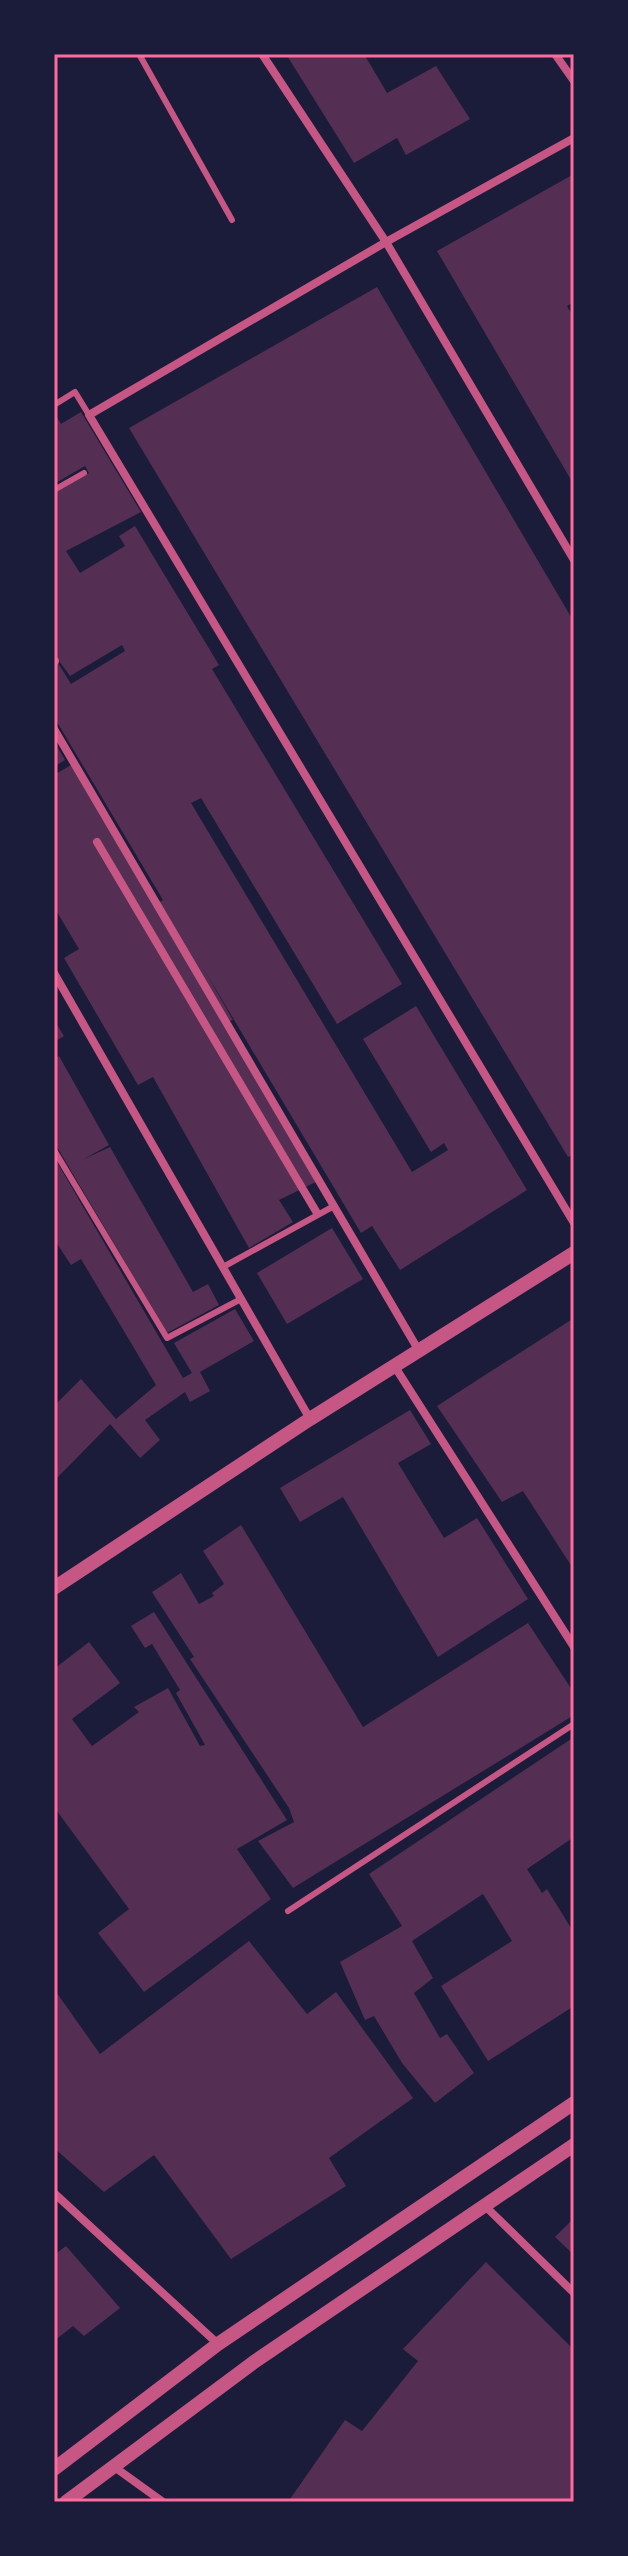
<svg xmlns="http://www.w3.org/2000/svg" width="628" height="2556" font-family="'Fira Sans',sans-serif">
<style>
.building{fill:#542f53}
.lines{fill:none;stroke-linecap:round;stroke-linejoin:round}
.service{stroke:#c65784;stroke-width:6}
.minor{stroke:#c65784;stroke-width:8}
.tertiary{stroke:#c65784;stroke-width:14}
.neatline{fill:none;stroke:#ff6b9d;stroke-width:3}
</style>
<rect width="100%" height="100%" fill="#1b1b3a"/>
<!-- building -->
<g class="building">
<path d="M286 54H364L387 93 436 66 470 119 406 155 397 138 354 163Z"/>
<path d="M574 174V302L567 306 574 318V485L437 251Z"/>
<path d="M377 287 574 622V1154L568 1157 129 428Z"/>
<path d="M81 412 141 512 66 551 80 573 125 546 119 536 135 526 219 665 212 669 402 984 337 1024 201 798 191 803 412 1172 448 1150 444 1143 431 1152 363 1039 416 1006 527 1190 400 1270 372 1226 361 1233 202 966 233 1020 229 1021 320 1180 279 1200 293 1222 249 1248 153 1077 138 1085 64 958 79 949 54 907V775L71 765 158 903 163 900 54 717V665L58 663 71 684 125 651 122 645 70 676 54 654V493L89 473 85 466 54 484V419L57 417 61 424Z"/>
<path d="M54 741 65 760 54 767Z"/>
<path d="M54 1020 64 1036 54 1042Z"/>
<path d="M59 1056 109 1145 84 1159 110 1147 193 1292 208 1284 219 1305 167 1333 54 1142V1059Z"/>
<path d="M54 1157 183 1378 192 1373 174 1343 235 1309 254 1341 200 1372 210 1391 190 1402 185 1392 145 1420 160 1440 140 1458 110 1424 54 1481V1406L81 1379 116 1419 156 1385 81 1259 71 1265 54 1239Z"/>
<path d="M332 1228 363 1279 287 1324 257 1273Z"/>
<path d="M574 1318V1570L523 1491 502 1502 437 1406Z"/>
<path d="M410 1410 431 1444 398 1463 444 1538 477 1518 528 1599 438 1657 343 1497 300 1522 280 1488Z"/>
<path d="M241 1525 363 1727 528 1623 574 1693V1715L293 1888 258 1841 294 1822 289 1808 190 1659 194 1657 152 1592 181 1573 199 1604 214 1596 212 1593 224 1584 203 1551Z"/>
<path d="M154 1612 287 1820 237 1849 271 1899 144 1992 98 1933 129 1909 54 1807V1669L89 1642 120 1683 72 1719 92 1746 139 1712 134 1707 168 1688 200 1746 205 1745 176 1693 180 1690 152 1644 145 1648 131 1626Z"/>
<path d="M574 1737V1837L527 1869 542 1893 547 1889 571 1928 574 1926V2006L488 2061 441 1986 512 1941 483 1894 412 1941 433 1978 414 1993 440 2038 447 2034 474 2073 435 2103 402 2063 374 2016 365 2020 340 1962 402 1926 369 1874Z"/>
<path d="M249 1941 307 2014 336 1992 413 2098 329 2158 346 2186 231 2259 154 2155 104 2192 54 2148V1989L100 2054Z"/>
<path d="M574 2218V2255L555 2237Z"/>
<path d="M66 2246 120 2308 84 2336 73 2326 54 2341V2255Z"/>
<path d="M486 2262 574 2350V2502H288L345 2420 362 2431 418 2361 403 2349Z"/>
</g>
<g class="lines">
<!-- service -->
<g class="service">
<path d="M139 54 232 220"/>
<path d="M54 405 75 392 89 415"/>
<path d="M54 490 84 473"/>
<path d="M54 1150 167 1338 241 1299"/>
<path d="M223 1267 334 1206"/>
<path d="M288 1911 574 1724"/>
</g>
<!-- minor -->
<g class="minor">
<path d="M262 54 386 242 574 560"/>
<path d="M555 54 574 81"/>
<path d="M574 138 386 242 89 415 574 1223"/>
<path d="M54 661H55"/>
<path d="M54 729 419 1351"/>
<path d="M97 842 317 1213"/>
<path d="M54 973 310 1419"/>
<path d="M395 1367 574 1647"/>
<path d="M54 2193 218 2344"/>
<path d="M484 2205 574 2293"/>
<path d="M113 2466 163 2502"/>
</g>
<!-- tertiary -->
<g class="tertiary">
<path d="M54 1588 310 1419 574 1253"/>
<path d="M54 2469 218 2344 574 2103"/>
<path d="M66 2502 254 2362 574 2145"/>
</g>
</g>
<!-- border -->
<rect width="628" height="2556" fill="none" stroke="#1b1b3a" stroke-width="112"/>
<rect x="56" y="56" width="516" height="2444" class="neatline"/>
</svg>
